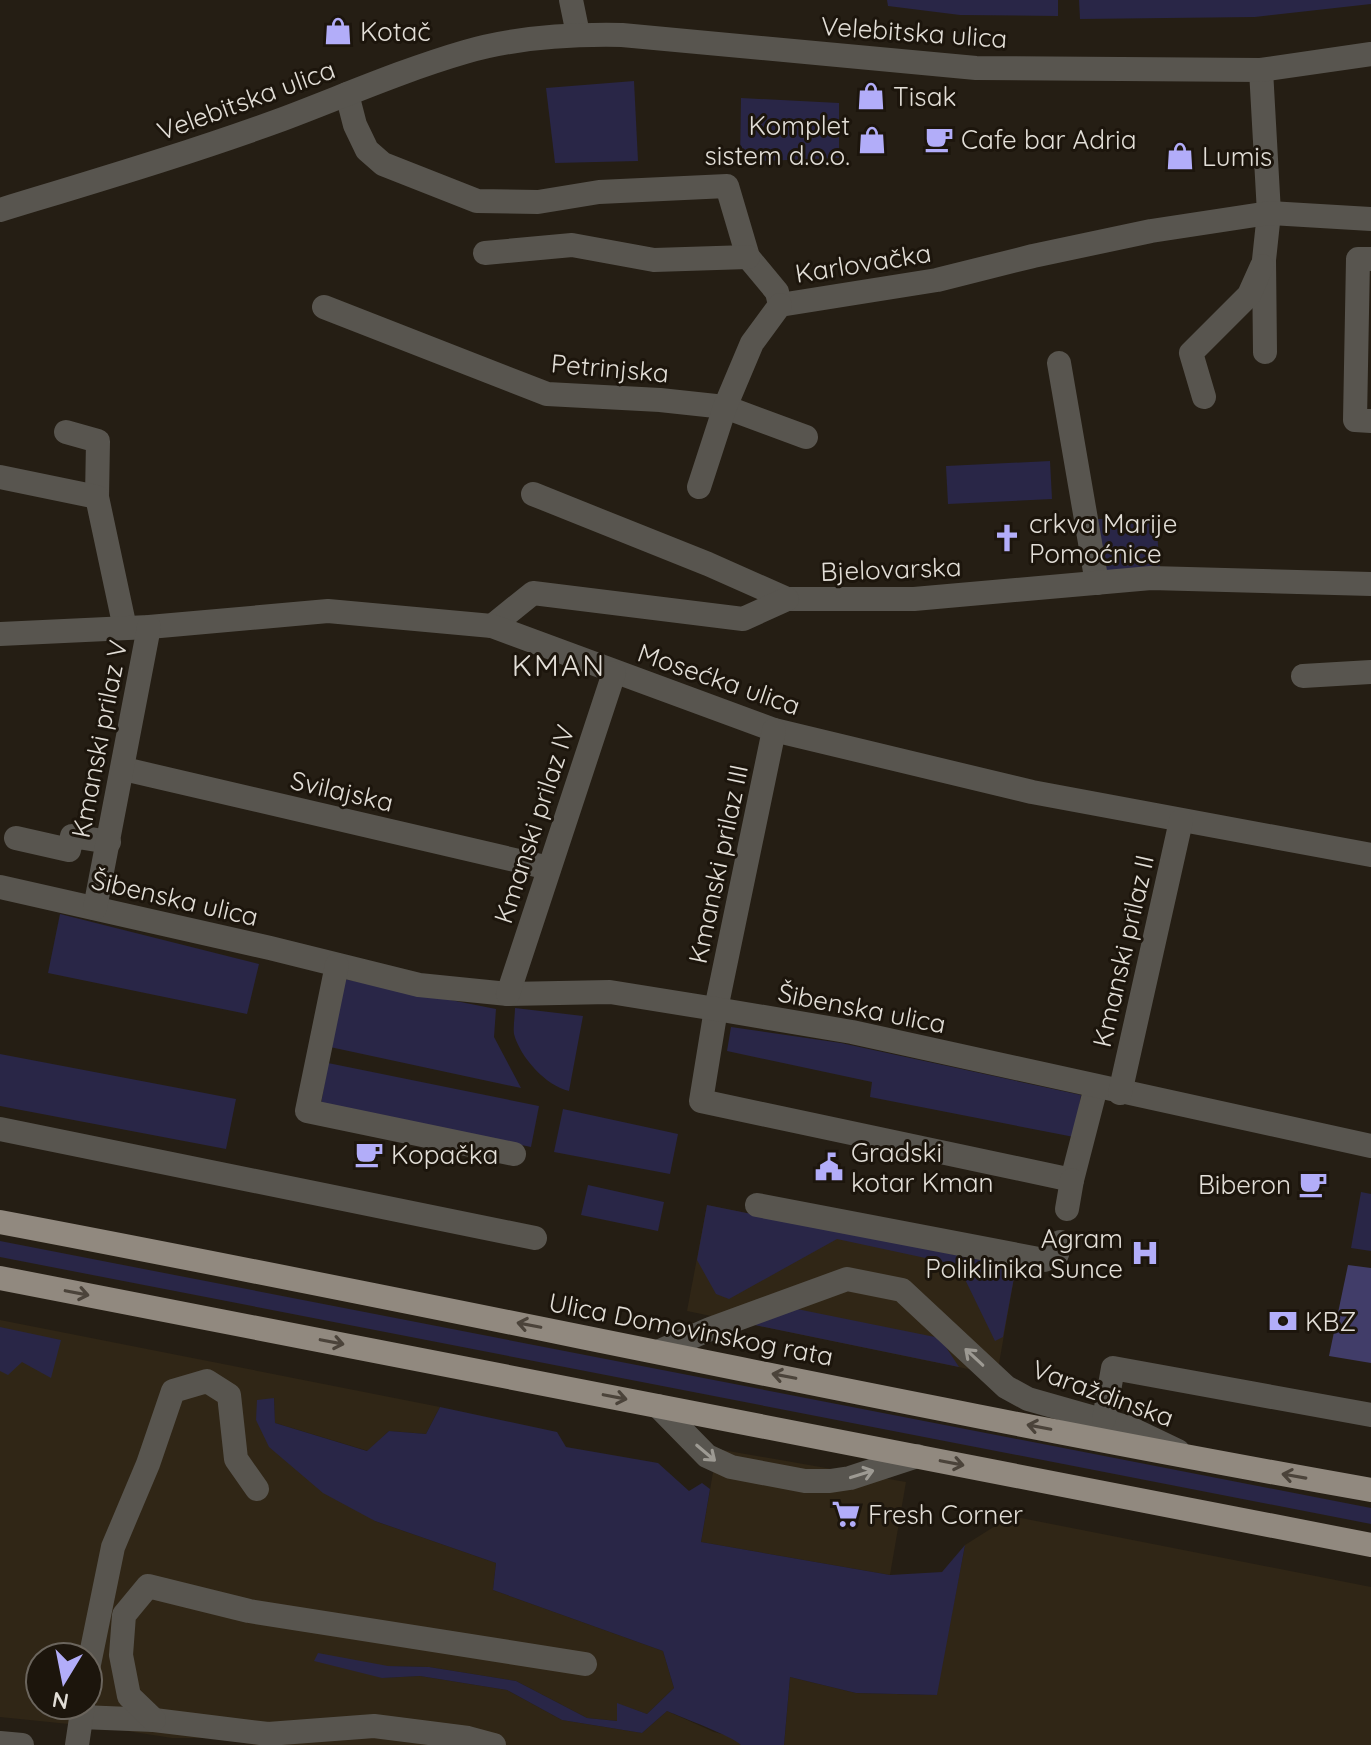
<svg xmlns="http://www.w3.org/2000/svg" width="1371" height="1745" font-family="Quicksand,sans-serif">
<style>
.built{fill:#302616;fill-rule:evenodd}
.green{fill:#292647}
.forest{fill:#413d69}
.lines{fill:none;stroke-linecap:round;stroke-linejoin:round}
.minor{stroke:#58554f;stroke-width:24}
.major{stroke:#91897f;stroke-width:24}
.oneway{stroke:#4b433a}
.oneway2{stroke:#9d9a93}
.labels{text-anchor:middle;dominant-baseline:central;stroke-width:6;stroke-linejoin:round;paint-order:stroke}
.poi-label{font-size:26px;fill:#e2ded7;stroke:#1c150c;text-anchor:start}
.street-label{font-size:26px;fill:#e2ded7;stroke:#1c150c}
.quarter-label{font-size:30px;letter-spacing:2px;fill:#e2ded7;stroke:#1c150c}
</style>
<rect width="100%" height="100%" fill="#251e14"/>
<!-- built -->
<g class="built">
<path d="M707 1205 1016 1267 997 1375 687 1311Z"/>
<path d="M0 1320 440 1407 426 1434 389 1431 368 1451 275 1423 274 1398 256 1420 375 1521 496 1563 493 1590 663 1651 674 1688 647 1714 618 1704V1721L587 1718 516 1681 429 1667 388 1666 382 1678 420 1676 507 1690 562 1720 642 1733 667 1711 714 1732 734 1737 741 1745H256L216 1738H172L108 1728 0 1717ZM40 1657H88V1705H40Z"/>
<path d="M717 1449 906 1482 890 1575 701 1542Z"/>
<path d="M1011 1516 1371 1587V1745H784L790 1677 856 1693 936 1695 965 1545Z"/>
</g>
<!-- green -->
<g class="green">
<path d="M887 0H1058V16L960 15 888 6Z"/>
<path d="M1079 0H1371V4L1255 17 1080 19Z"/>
<path d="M634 81 638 161 555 163 546 88Z"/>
<path d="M741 98 839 103V158L740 162Z"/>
<path d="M1050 461 1052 499 948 504 946 466Z"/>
<path d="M1092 519H1156L1160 570 1102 576Z"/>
<path d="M60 914 259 964 247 1014 48 973Z"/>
<path d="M344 979 496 1009 494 1037 521 1088 330 1047Z"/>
<path d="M515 1008 583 1016 569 1091C546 1086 520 1057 514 1034 513 1026 515 1016 515 1008Z"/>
<path d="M731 1027 841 1043 1081 1095 1074 1137 870 1097 872 1082 727 1051Z"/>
<path d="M0 1054 236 1099 226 1149 0 1106Z"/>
<path d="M328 1063 539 1106 531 1147 321 1104Z"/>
<path d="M563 1109 678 1134 670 1174 554 1152Z"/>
<path d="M588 1185 664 1202 658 1231 581 1215Z"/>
<path d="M1361 1192 1371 1194V1251L1351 1248Z"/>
<path d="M707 1205 1016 1267 1003 1337 995 1341 958 1265 837 1239 729 1299 716 1294 697 1260Z"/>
<path d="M0 1241 1371 1508V1524L0 1257Z"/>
<path d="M787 1307 940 1338 959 1367 745 1323Z"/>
<path d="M0 1327 61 1340 51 1378 22 1362 8 1375 0 1371Z"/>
<path d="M274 1398 275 1423 367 1451 389 1431 426 1434 440 1407 557 1432 566 1447 658 1463 689 1491 702 1483 710 1489 701 1542 890 1575 942 1572 965 1545 937 1695 856 1693 790 1677 784 1745H741C732 1736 683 1718 667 1711L642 1733 562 1720 507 1690 420 1676 382 1678 314 1661 318 1653 388 1666 429 1667 516 1681 587 1718 617 1721V1703L647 1714 674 1688 663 1651 493 1590 496 1563 375 1521 323 1493 269 1447 256 1420 257 1400Z"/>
</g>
<!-- forest -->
<path class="forest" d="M1348 1265 1371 1268V1363L1329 1356Z"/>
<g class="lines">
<!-- minor -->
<g class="minor">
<path d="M571 0 578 34"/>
<path d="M1261 70 1269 213 1264 260 1265 352"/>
<path d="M347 94 355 125 367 150 383 164 477 201 538 202 599 192 727 186 748 257 777 292 780 305 937 280 1033 256 1151 231 1269 213 1371 219"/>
<path d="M0 210C95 181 190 153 283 119 344 96 403 70 465 52 516 37 570 34 622 35L976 68 1261 70 1371 54"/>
<path d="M485 253 572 245 654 260 748 257"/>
<path d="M1371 259H1358L1355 420 1371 421"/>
<path d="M324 307 547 394 660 400 725 407 806 437"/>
<path d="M1059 363 1097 583"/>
<path d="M1204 397 1191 353 1249 295 1262 266"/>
<path d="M66 432 98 441 97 497"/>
<path d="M0 477 97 497 125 628"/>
<path d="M699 487 725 407 752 343 780 305"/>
<path d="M533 494 708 564 787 599H914L1151 578 1371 584"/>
<path d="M492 626 533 593 743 619 787 599"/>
<path d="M0 634 149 627 328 611 492 626 774 730 1032 792 1371 855"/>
<path d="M1303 676 1371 672"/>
<path d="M774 730 716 1009 701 1101 1072 1180 1096 1087"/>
<path d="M124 769 549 868"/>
<path d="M16 838 69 850 72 836 109 842"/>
<path d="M0 887 270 948 419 985 508 994 610 992 716 1009 852 1032 1371 1146"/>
<path d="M95 908 149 627"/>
<path d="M337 965 307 1111 514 1154"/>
<path d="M508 994 614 673"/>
<path d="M1120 1093 1181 821"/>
<path d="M0 1129 535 1238"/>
<path d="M757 1205 1044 1260 1057 1254 1060 1242"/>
<path d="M1067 1209 1072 1180"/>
<path d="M660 1351 710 1329 847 1279 902 1290 1006 1387 1028 1399 1130 1428 1178 1451"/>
<path d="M658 1406 707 1456 731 1467 805 1481H830L850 1478 917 1456"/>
<path d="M1104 1419 1113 1368 1371 1415"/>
<path d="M88 1669 113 1547 148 1464 173 1391 207 1381 229 1395 236 1459 257 1489"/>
<path d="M81 1717 154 1720 268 1734 374 1726 468 1738 494 1745"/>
<path d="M154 1720 129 1696 121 1655 124 1615 148 1586 249 1611 585 1664"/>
<path d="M0 1743 22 1745"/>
<path d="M77 1745 83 1705"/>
</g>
<!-- major -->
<g class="major">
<path d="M0 1222C457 1308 913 1409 1371 1490"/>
<path d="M0 1278 1371 1545"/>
</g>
</g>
<!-- one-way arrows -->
<defs><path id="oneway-shaft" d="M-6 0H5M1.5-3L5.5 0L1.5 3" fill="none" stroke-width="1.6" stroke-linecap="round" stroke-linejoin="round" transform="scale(2)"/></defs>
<g class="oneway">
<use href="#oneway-shaft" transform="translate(77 1293) rotate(11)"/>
<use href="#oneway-shaft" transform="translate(529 1325) rotate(-169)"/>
<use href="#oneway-shaft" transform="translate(332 1342) rotate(11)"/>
<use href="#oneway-shaft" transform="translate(784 1376) rotate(-169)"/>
<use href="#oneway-shaft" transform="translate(615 1397) rotate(11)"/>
<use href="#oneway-shaft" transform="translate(1039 1427) rotate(-169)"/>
<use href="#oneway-shaft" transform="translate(952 1463) rotate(11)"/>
<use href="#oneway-shaft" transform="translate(1294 1476) rotate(-170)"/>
</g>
<g class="oneway2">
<use href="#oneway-shaft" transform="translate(974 1357) rotate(-137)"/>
<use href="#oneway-shaft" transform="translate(706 1453) rotate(40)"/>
<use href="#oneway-shaft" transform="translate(862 1474) rotate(-17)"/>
</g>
<!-- icons -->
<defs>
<symbol id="shop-bare" viewBox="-9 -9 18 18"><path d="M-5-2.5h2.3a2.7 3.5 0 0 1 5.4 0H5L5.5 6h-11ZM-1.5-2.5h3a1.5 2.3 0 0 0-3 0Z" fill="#b2adf9" stroke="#1c150c" stroke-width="2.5" paint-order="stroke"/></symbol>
<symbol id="cafe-bare" viewBox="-9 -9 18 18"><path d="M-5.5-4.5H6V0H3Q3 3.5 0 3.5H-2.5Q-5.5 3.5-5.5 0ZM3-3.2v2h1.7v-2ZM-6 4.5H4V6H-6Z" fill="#b2adf9" stroke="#1c150c" stroke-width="2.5" paint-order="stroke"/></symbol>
<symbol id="church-bare" viewBox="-9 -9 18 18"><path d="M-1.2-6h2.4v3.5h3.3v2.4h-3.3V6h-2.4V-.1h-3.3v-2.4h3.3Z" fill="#b2adf9" stroke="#1c150c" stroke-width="2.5" paint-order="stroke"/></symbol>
<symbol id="civic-bare" viewBox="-9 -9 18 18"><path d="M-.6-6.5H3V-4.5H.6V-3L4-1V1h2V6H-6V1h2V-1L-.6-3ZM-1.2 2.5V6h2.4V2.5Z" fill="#b2adf9" stroke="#1c150c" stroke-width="2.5" paint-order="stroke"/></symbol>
<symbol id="hospital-bare" viewBox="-9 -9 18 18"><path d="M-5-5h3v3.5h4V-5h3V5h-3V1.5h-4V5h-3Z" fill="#b2adf9" stroke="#1c150c" stroke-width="2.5" paint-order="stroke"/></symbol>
<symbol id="bank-bare" viewBox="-9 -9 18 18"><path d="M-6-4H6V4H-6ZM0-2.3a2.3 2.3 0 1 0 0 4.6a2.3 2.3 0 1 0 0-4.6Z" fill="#b2adf9" stroke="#1c150c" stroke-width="2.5" paint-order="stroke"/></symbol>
<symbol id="supermarket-bare" viewBox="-9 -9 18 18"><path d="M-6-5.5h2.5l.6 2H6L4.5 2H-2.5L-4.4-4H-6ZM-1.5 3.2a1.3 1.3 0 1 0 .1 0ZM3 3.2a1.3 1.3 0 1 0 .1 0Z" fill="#b2adf9" stroke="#1c150c" stroke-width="2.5" paint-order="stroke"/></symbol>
</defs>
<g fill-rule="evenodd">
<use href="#shop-bare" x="318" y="11" width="40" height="40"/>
<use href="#shop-bare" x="851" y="76" width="40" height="40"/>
<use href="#cafe-bare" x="919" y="119" width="40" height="40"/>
<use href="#shop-bare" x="852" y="120" width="40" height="40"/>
<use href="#shop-bare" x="1160" y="136" width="40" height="40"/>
<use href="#church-bare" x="987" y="518" width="40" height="40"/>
<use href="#cafe-bare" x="349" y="1134" width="40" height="40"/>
<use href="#civic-bare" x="809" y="1147" width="40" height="40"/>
<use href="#cafe-bare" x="1293" y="1164" width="40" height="40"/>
<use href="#hospital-bare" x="1125" y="1233" width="40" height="40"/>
<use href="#bank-bare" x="1263" y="1301" width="40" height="40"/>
<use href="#supermarket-bare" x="826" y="1494" width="40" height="40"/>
</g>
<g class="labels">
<!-- poi labels -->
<g class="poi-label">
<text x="360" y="31">Kotač</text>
<text x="893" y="96">Tisak</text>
<text x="850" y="125" text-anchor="end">Komplet<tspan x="850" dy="30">sistem d.o.o.</tspan></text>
<text x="961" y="139">Cafe bar Adria</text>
<text x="1202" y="156">Lumis</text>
<text x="1029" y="523">crkva Marije<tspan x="1029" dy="30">Pomoćnice</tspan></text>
<text x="851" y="1152">Gradski<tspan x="851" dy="30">kotar Kman</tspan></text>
<text x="391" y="1154">Kopačka</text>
<text x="1291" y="1184" text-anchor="end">Biberon</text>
<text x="1123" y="1238" text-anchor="end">Agram<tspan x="1123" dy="30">Poliklinika Sunce</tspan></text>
<text x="1305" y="1321">KBZ</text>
<text x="868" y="1514">Fresh Corner</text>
</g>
<!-- street labels -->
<g class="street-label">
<text transform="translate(914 32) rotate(4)">Velebitska ulica</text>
<text transform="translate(246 100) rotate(-20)">Velebitska ulica</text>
<text transform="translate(863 263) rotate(-9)">Karlovačka</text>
<text transform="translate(610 368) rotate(5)">Petrinjska</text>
<text transform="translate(891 569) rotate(-2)">Bjelovarska</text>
<text transform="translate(719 679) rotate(19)">Mosećka ulica</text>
<text transform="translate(99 739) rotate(-79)">Kmanski prilaz V</text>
<text transform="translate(342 791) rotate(13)">Svilajska</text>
<text transform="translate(534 824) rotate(-72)">Kmanski prilaz IV</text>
<text transform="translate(718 864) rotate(-78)">Kmanski prilaz III</text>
<text transform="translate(175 898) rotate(13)">Šibenska ulica</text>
<text transform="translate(1123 951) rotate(-77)">Kmanski prilaz II</text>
<text transform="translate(862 1008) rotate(11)">Šibenska ulica</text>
<text transform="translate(691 1329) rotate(11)">Ulica Domovinskog rata</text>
<text transform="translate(1103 1393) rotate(20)">Varaždinska</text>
</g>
<!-- quarter labels -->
<g class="quarter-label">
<text x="559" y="665">KMAN</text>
</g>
</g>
<!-- north arrow -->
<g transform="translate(64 1681) rotate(190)"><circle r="38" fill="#1c150c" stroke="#6b655d" stroke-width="2"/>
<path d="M0-6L14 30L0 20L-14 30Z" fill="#b2adf9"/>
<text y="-12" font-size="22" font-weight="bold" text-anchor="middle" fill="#e2ded7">N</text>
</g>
</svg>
